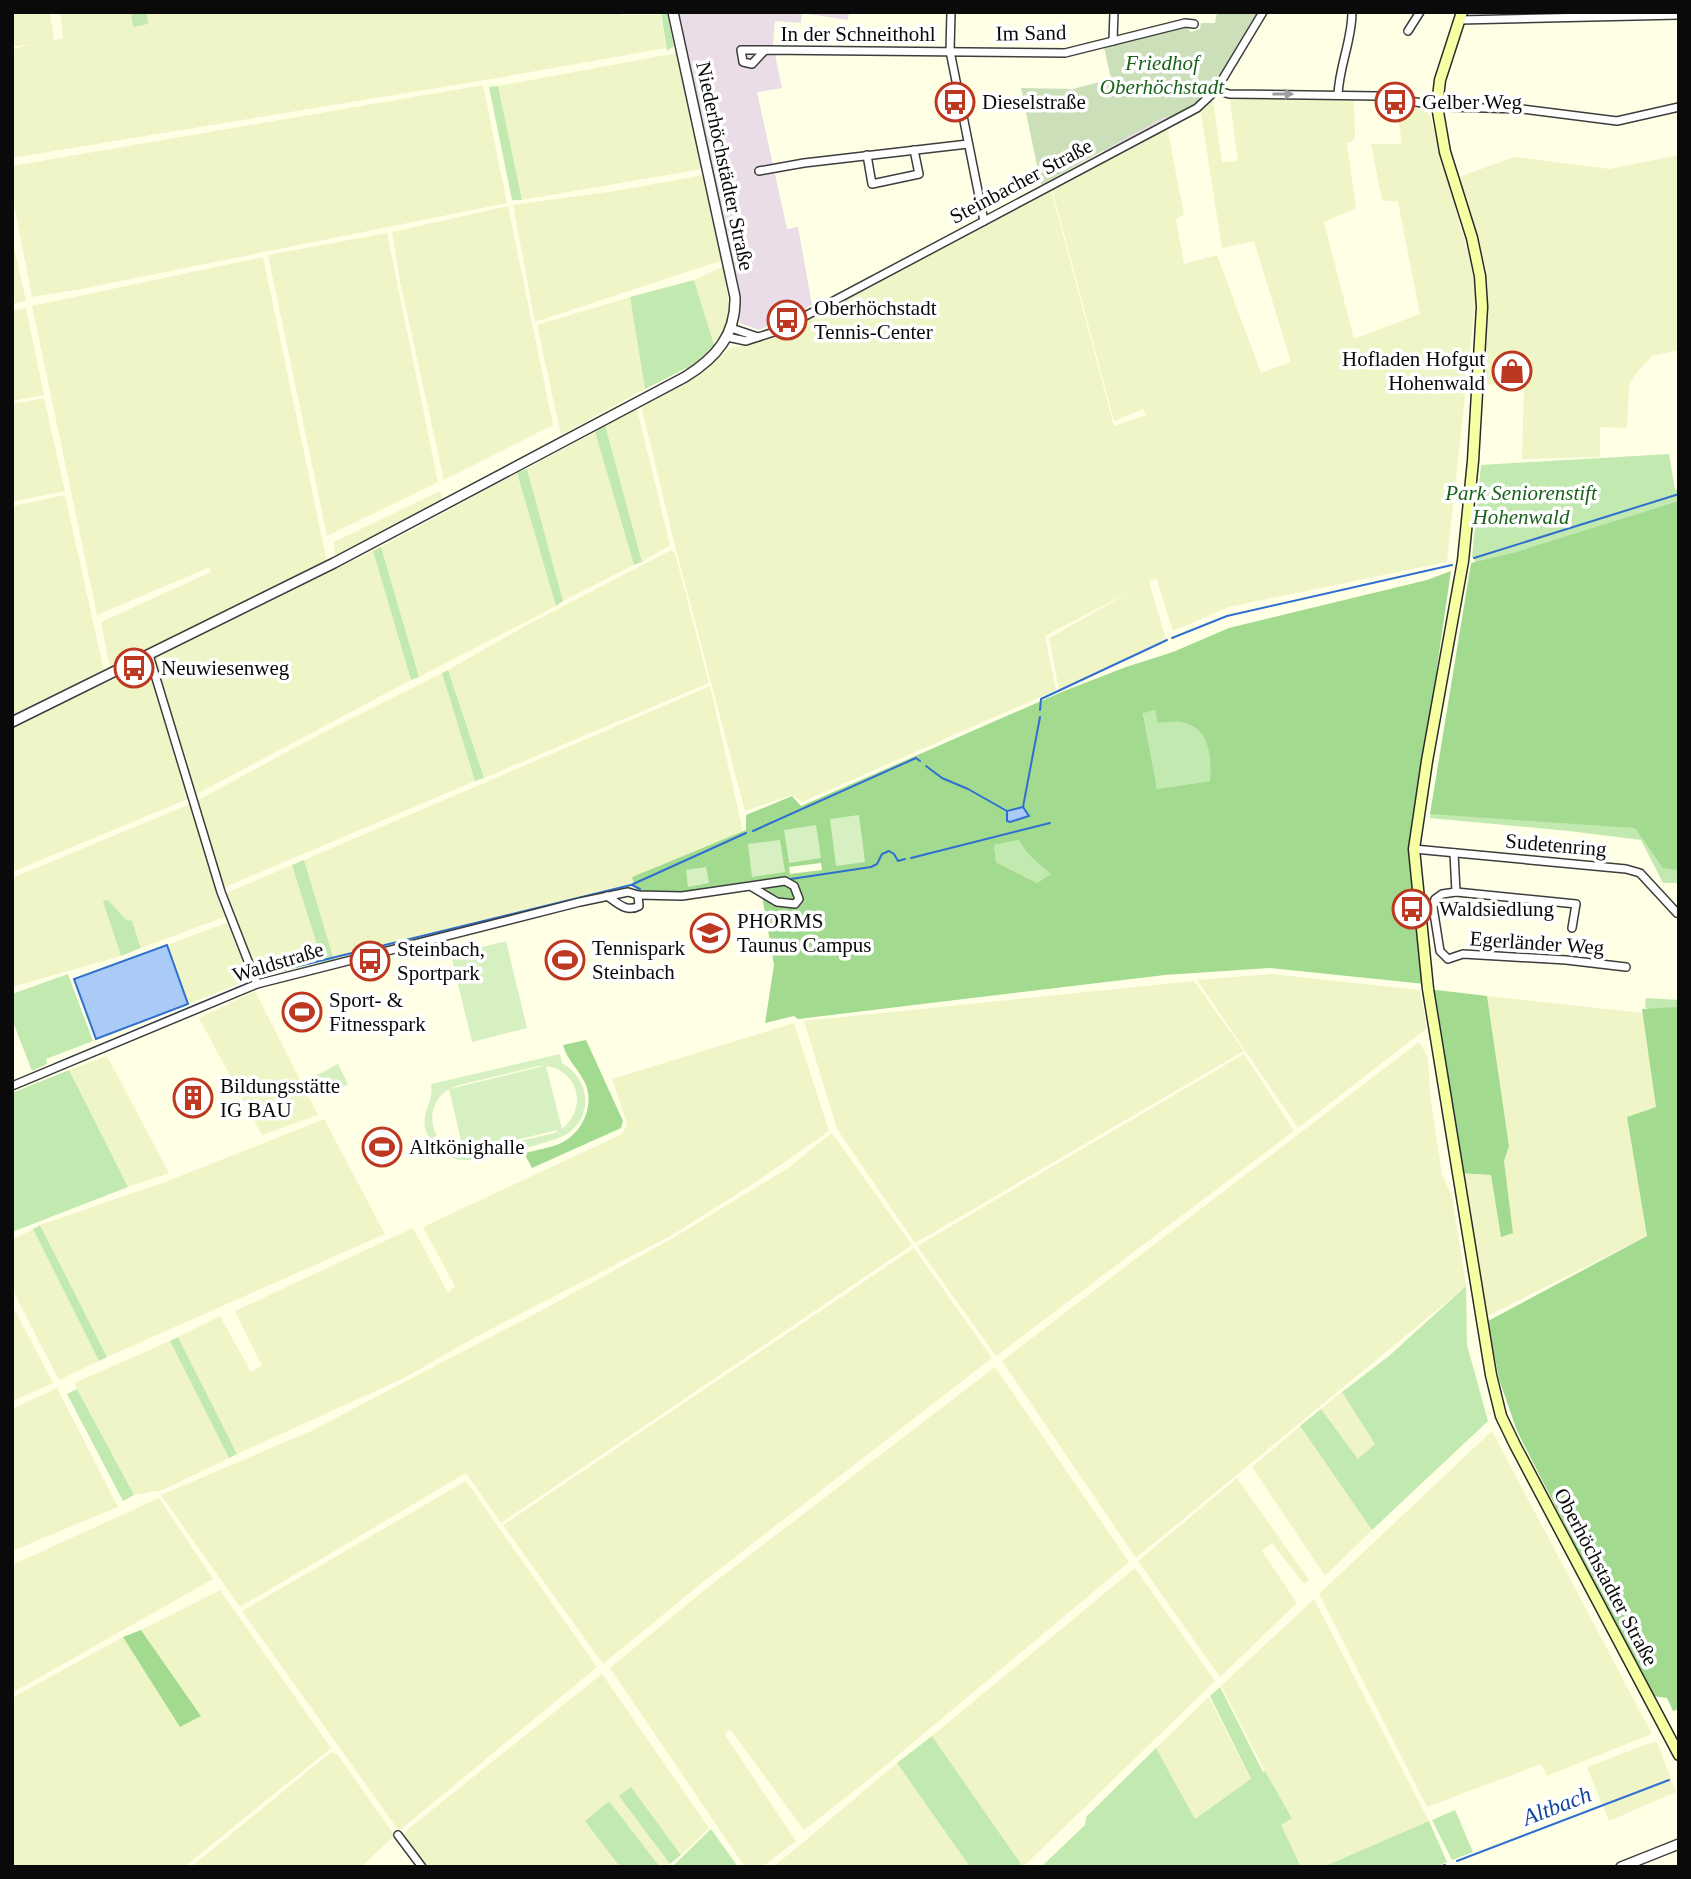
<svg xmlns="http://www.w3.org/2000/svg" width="1691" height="1879" font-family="'Times New Roman',serif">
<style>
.industrial{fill:#eadde8}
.farmland{fill:#eff5c7}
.green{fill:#c2e9b0}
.forest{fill:#a2da8f;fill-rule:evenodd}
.cemetery{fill:#cbdfb9}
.pitch{fill:#d7f0c2;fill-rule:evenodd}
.water{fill:#aacbf7;stroke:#2f6fd0;stroke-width:2}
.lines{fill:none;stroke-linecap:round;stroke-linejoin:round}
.stream{stroke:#2f6fd0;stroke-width:2}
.minor-casing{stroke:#3d3d3d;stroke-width:10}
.tertiary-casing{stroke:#3d3d3d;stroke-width:12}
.secondary-casing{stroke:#2c2c2c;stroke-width:13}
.minor{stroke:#fff;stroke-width:7}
.tertiary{stroke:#fff;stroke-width:9}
.secondary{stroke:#f6ffa1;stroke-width:10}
.oneway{fill:#9d9d9d}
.labels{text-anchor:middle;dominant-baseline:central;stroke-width:7;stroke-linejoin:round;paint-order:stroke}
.street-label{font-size:21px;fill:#0a0a0a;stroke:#fff}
.park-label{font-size:21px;font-style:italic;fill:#1a611a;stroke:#fff}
.poi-label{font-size:21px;fill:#0a0a0a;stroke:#fff;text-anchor:start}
.water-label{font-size:23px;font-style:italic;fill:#12449d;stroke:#fff}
</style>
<rect width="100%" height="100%" fill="#ffffe6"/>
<!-- industrial -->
<g class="industrial">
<path d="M678 12H849L848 20 802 13 801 23 775 21 773 45 782 88 757 92 787 229 798 227 812 305 759 330 740 323Z"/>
<path d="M1164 117 1169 118 1103 153 1105 148Z"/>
</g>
<!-- farmland -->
<g class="farmland">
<path d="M12 12H50L54 40 63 38 60 12H131L133 26 148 24 147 12H619L620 15H661L666 48 497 78 12 158V49L33 44 12 47Z"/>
<path d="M677 53 702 169 522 200 498 86Z"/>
<path d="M483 85 507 203 81 289 32 297 12 195V166Z"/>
<path d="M1229 96 1354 98 1355 137 1353 141 1347 143 1356 208 1324 222 1354 339 1420 314 1398 202 1382 200 1371 144H1402L1397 110 1402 109 1403 105 1425 110 1430 116 1470 260 1476 294 1447 562 1229 607 1173 631 1156 578 1149 582 1166 639 1059 690 1049 638 1139 587 1045 636 1056 690 802 802 792 795 745 811 675 546 641 405 706 369 730 348 760 342 781 332 1050 186 1114 426 1146 415 1143 409 1114 421 1052 189 1167 126 1184 215 1176 219 1184 264 1217 255 1261 373 1291 362 1254 241 1222 248 1200 108 1213 101 1222 162 1238 161Z"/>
<path d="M1679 155V350L1652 356 1637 372 1629 385 1627 428 1600 427V457L1522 459 1524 386 1484 384 1488 309 1486 270 1480 244 1459 177 1514 157 1609 169Z"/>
<path d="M704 175 723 260 535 322 513 205 615 191Z"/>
<path d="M508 206 553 425 444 480 400 282 392 232Z"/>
<path d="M387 233 438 482 327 536 268 255Z"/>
<path d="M12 238 26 301 12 304Z"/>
<path d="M263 257 327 562 110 669 101 622 211 572 210 567 97 615 32 306Z"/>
<path d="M724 266 730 317 714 345 694 280Z"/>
<path d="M630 297 645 389 561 435 537 325Z"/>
<path d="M26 308 44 395 12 401V311Z"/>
<path d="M44 398 65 491 12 502V404Z"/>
<path d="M637 409 670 545 642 562 605 425Z"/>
<path d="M595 432 634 565 563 601 527 469Z"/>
<path d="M517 473 556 606 419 677 381 547Z"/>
<path d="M440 491 443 500 335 557 334 542Z"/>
<path d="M65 495 104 671 12 716V506Z"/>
<path d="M671 550 675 553 709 683 484 778 448 670 525 626Z"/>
<path d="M373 551 411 680 193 796 154 659Z"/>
<path d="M147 664 188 799 12 872V727Z"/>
<path d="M442 673 475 781 225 887 196 801 324 732Z"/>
<path d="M710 686 743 831 632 877 635 887 398 942 334 960 304 860Z"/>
<path d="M190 804 227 916 141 948 132 921 125 919 109 901 103 902 121 956 12 987V878Z"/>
<path d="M292 865 323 964 258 977 224 894Z"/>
<path d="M229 922 251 979 188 1004 167 945Z"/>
<path d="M1271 974 1420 990 1427 1028 1298 1128 1197 980Z"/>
<path d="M1194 981 1244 1051 915 1243 837 1129 804 1021Z"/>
<path d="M255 991 318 1115 262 1135 199 1018Z"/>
<path d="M1487 996 1643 1013 1656 1107 1627 1117 1647 1236 1482 1319 1458 1173 1491 1175 1501 1236 1513 1233 1504 1161 1509 1146Z"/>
<path d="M794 1023 829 1131 756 1182 672 1235 474 1338 404 1378 237 1454 178 1337 220 1316 251 1372 262 1366 235 1311 413 1228 448 1293 455 1286 423 1227 622 1134 627 1124 612 1079Z"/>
<path d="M1419 1042 1428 1058 1430 1094 1442 1175 1452 1196 1466 1286 1136 1558 1002 1361Z"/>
<path d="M1244 1054 1294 1131 996 1356 917 1246Z"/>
<path d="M107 1056 169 1173 128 1187 69 1070Z"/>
<path d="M324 1119 385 1234 107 1357 40 1225 165 1182Z"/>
<path d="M832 1133 912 1245 501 1523 466 1473 240 1607 161 1495 311 1431 546 1308 673 1238 788 1168Z"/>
<path d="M33 1229 99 1361 59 1380 12 1289V1240Z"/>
<path d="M914 1248 992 1358 703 1582 603 1664 503 1525Z"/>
<path d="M12 1305 53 1383 12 1401Z"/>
<path d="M170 1341 229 1458 163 1490 134 1495 74 1383Z"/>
<path d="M995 1367 1129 1562 873 1776 804 1830 730 1729 725 1735 796 1841 762 1867H745L610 1668 712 1584Z"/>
<path d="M57 1388 118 1507 12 1551V1409Z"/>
<path d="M1342 1392 1375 1444 1358 1459 1321 1409Z"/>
<path d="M1300 1426 1372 1530 1325 1576 1252 1467Z"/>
<path d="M1492 1431 1652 1734 1547 1776 1541 1764 1427 1807 1319 1594Z"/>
<path d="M1237 1478 1309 1580 1304 1584 1272 1543 1262 1551 1297 1603 1220 1677 1138 1561Z"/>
<path d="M466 1481 597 1667 399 1831 242 1611Z"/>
<path d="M159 1498 213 1579 12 1693V1565Z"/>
<path d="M1135 1568 1215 1681 1023 1867 932 1736Z"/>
<path d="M220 1590 331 1748 184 1867H12V1698L123 1637 181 1727 201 1715 141 1630Z"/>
<path d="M1314 1599 1429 1821 1323 1867H1301L1281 1825 1292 1817 1265 1771 1221 1686Z"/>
<path d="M602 1674 709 1828 681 1855 631 1787 670 1864 668 1867H660L609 1801 585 1821 620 1867H427L404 1836 407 1830Z"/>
<path d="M1209 1697 1251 1780 1195 1819 1156 1748Z"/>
<path d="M1653 1742H1657L1676 1792 1609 1821 1587 1767Z"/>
<path d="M331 1752 337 1754 393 1833V1837L361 1867H191Z"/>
<path d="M897 1763 970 1867H773L800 1845Z"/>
</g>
<!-- green -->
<g class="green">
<path d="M131 12H147L148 24 133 27Z"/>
<path d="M661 12H667L674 46 667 51Z"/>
<path d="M498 86 522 200H512L489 87Z"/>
<path d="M694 280 714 345 698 362 645 389 630 297Z"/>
<path d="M605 425 642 562 634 565 595 432Z"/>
<path d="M1669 454 1675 490 1679 489V883H1663L1641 840 1569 831 1430 818 1475 561 1472 557 1481 465Z"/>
<path d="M527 469 563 601 556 606 517 473Z"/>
<path d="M381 547 419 677 411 680 373 551Z"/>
<path d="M448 670 484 778 475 781 442 673Z"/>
<path d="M1156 710 1158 723C1165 723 1174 721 1181 722 1211 728 1211 758 1210 781L1157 789 1143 712Z"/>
<path d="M1019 840C1026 855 1038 864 1052 874L1037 883 996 862 994 845Z"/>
<path d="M304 860 334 960 323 964 292 865Z"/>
<path d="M105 900 109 901 125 919 132 921 141 948 121 956 103 902Z"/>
<path d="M68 974 93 1041 46 1059 47 1064 32 1071 12 1019V994Z"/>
<path d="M1646 998 1679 1000V1028L1645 1007Z"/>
<path d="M69 1070 128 1187 12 1232V1093Z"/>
<path d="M40 1225 107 1357 99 1361 33 1229Z"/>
<path d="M1466 1286 1467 1345 1488 1421 1372 1530 1300 1426 1321 1409 1358 1459 1375 1444 1342 1392 1389 1356Z"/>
<path d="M178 1337 237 1454 229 1458 170 1341Z"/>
<path d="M77 1389 134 1495 123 1501 67 1394Z"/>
<path d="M1220 1687 1263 1772 1265 1771 1292 1818 1281 1825 1301 1867H1041L1085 1825 1086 1817 1156 1748 1195 1819 1251 1779 1210 1696Z"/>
<path d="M932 1736 1023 1867H970L897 1763Z"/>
<path d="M631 1787 681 1855 670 1864 619 1796Z"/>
<path d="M609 1801 660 1867H620L585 1821Z"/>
<path d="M1455 1810 1473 1852 1452 1860 1432 1820Z"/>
<path d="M1429 1821 1447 1862 1435 1867H1323Z"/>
<path d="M711 1829 738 1867H672L676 1863Z"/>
</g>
<!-- forest -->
<g class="forest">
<path d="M1679 501V870L1663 868 1635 828 1430 814 1471 563 1513 553Z"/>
<path d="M1451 571 1410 852 1425 984 1269 968 1165 975 798 1019 794 1016 765 1023 774 965 760 884 673 895 637 894 632 877 746 830V815L792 796 801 806 1064 691 1126 667 1173 652 1229 628 1427 580ZM1155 710 1158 723C1165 723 1174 721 1181 722 1211 728 1211 758 1210 781L1157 789 1143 713ZM1019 840C1026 855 1039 864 1051 874L1037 883 996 862 994 845ZM821 863 822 870 790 874 789 867Z"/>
<path d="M1428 989 1487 996 1509 1146 1504 1161 1513 1233 1501 1237 1491 1175 1458 1173Z"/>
<path d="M1679 1007V1709L1673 1711 1667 1698 1652 1696 1517 1431 1499 1379 1488 1321 1647 1236 1627 1117 1656 1107 1642 1009Z"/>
<path d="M586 1040 623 1121 621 1128 532 1168 524 1153C536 1150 551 1148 561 1143 583 1133 595 1104 585 1083 578 1068 568 1062 563 1045Z"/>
<path d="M141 1630 201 1716 180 1727 123 1637Z"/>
</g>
<!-- cemetery -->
<path class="cemetery" d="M1217 12H1257L1211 89 1193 105 1169 118 1164 117 1041 185 1021 88 1073 89 1111 79 1104 47 1186 27 1191 32 1200 29 1201 23H1215Z"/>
<!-- pitch -->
<g class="pitch">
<path d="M859 815 865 862 836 866 830 819Z"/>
<path d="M816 825 821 858 789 863 784 830Z"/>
<path d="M780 840 785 872 752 877 748 844Z"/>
<path d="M706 867 709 883 688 887 686 870Z"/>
<path d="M506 941 527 1028 472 1042 451 955Z"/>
<path d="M560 1054 562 1063C589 1078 595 1115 567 1134 555 1142 477 1162 462 1160 451 1159 441 1153 434 1145 412 1118 436 1104 431 1084ZM539 1066H544L450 1089 459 1085ZM546 1066C580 1071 587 1109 562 1129ZM449 1089 464 1153C431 1149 420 1107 449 1089ZM558 1130 555 1133 465 1153V1152Z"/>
<path d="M338 1064 348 1084 323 1097 313 1077Z"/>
</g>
<!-- water -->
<g class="water">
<path d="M1023 807 1029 816 1010 822 1007 821V811Z"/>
<path d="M167 945 188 1004 96 1039 74 979Z"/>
</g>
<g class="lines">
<!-- stream -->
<g class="stream">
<path d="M1474 558 1679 494"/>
<path d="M1172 638 1227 616 1452 565"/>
<path d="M1040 710 1041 699 1167 640"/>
<path d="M926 766 942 778 968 789 1007 811"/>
<path d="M1023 807 1040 717"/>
<path d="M753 831 916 758 920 761"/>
<path d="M911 858 1050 823"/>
<path d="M791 879 871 867 877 864 882 854 889 851 894 854 898 861 905 859"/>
<path d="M632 885 640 889"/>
<path d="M266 974 631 885 746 833"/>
<path d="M55 1064 251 982"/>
<path d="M1457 1861 1669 1780"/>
<path d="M1440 1867 1445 1865"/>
</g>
<defs>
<g id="minor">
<path d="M951 12 950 51 984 221"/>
<path d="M1459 20 1679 15"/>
<path d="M1408 31 1420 12"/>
<path d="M1113 41 1114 12"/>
<path d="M765 50H741L743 62 752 64 765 50 1065 53 1185 23 1194 24"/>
<path d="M1216 90 1229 94 1378 96 1447 107 1522 109 1617 121 1679 107"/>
<path d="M1338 95C1339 66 1352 41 1352 12"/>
<path d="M867 155 872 184 919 174 914 150"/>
<path d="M759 171 804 163 968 144"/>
<path d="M731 328 758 337"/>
<path d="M727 337 746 341 777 331 1197 108 1216 90 1263 12"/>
<path d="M149 655 221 892 257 984"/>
<path d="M1414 849 1626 869 1640 873 1677 913"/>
<path d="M1454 853 1456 892 1442 894 1435 899 1433 907 1440 951 1448 959 1463 954 1566 960 1626 967"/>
<path d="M1456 892 1576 904 1572 928"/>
<path d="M607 896C618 903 626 913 639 906L638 895"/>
<path d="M12 1086 257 984 580 902 628 892 638 895 682 896 785 881 794 886 799 899 795 904 777 902 752 887"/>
<path d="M398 1835 422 1867"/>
</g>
<g id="tertiary">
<path d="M12 722 334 563 685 377C716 358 736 335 735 297L673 12"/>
<path d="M1621 1867 1679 1844"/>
</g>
<path id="secondary" d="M1462 12 1440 80 1437 106 1445 152 1472 238 1480 276 1482 307 1473 461 1463 561 1427 761 1414 849 1428 989 1491 1375 1501 1416 1515 1445 1679 1755"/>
</defs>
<!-- minor casing -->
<use href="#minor" class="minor-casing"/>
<!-- tertiary casing -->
<use href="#tertiary" class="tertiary-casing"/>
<!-- secondary casing -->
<use href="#secondary" class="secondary-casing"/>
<!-- minor -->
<use href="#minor" class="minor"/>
<!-- tertiary -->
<use href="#tertiary" class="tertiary"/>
<!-- secondary -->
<use href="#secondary" class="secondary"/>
</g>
<!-- one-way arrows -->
<defs><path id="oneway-solid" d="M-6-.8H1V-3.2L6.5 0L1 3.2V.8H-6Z" transform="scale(1.75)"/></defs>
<use class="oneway" href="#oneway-solid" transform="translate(1283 94)"/>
<!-- icons -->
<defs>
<symbol id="bus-ring" viewBox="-11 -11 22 22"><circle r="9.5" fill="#fff" stroke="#bc3820" stroke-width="1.5"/><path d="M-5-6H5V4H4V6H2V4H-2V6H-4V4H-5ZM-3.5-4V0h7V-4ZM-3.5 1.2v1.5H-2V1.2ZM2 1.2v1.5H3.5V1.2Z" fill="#bc3820"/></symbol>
<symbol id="shop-ring" viewBox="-11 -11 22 22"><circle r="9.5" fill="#fff" stroke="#bc3820" stroke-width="1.5"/><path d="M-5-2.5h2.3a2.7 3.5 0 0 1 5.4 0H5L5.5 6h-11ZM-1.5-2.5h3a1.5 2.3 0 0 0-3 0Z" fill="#bc3820"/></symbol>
<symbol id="school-ring" viewBox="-11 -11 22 22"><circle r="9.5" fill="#fff" stroke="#bc3820" stroke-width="1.5"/><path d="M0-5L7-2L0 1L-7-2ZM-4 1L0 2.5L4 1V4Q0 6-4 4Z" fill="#bc3820"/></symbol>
<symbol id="stadium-ring" viewBox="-11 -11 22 22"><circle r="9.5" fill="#fff" stroke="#bc3820" stroke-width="1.5"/><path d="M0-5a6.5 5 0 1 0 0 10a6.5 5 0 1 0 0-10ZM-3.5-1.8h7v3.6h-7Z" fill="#bc3820"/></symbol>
<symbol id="building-ring" viewBox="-11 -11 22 22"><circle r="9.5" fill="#fff" stroke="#bc3820" stroke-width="1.5"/><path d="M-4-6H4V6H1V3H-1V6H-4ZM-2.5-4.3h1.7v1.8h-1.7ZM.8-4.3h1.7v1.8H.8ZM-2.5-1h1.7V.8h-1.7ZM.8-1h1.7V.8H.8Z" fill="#bc3820"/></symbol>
</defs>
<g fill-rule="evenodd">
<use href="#bus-ring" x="933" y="80" width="44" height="44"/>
<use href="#bus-ring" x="1373" y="80" width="44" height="44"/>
<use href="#bus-ring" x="765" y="298" width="44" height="44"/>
<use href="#shop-ring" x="1490" y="349" width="44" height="44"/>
<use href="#bus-ring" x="112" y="646" width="44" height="44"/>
<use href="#bus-ring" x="1390" y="887" width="44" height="44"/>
<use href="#school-ring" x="688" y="911" width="44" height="44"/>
<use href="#stadium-ring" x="543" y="938" width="44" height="44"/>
<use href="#bus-ring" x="348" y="939" width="44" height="44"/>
<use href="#stadium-ring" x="280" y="990" width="44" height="44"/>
<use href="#building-ring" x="171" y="1076" width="44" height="44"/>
<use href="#stadium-ring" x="360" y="1125" width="44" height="44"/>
</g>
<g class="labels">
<!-- street labels -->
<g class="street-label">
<text transform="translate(1031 33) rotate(-1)">Im Sand</text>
<text x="858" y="34">In der Schneithohl</text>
<text transform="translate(725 166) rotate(78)">Niederhöchstädter Straße</text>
<text transform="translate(1021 181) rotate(-28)">Steinbacher Straße</text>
<text transform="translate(1556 845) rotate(5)">Sudetenring</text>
<text transform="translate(1537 943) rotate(4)">Egerländer Weg</text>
<text transform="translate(278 962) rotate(-17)">Waldstraße</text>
<text transform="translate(1606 1577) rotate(62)">Oberhöchstadter Straße</text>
</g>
<!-- park labels -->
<g class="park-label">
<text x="1162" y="63">Friedhof<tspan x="1162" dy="24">Oberhöchstadt</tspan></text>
<text x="1521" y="493">Park Seniorenstift<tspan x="1521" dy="24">Hohenwald</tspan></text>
</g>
<!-- poi labels -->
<g class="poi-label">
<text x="982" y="102">Dieselstraße</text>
<text x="1422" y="102">Gelber Weg</text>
<text x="814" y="308">Oberhöchstadt<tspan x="814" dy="24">Tennis-Center</tspan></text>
<text x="1485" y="359" text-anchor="end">Hofladen Hofgut<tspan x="1485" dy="24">Hohenwald</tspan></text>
<text x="161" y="668">Neuwiesenweg</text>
<text x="1439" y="909">Waldsiedlung</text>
<text x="737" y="921">PHORMS<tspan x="737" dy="24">Taunus Campus</tspan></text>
<text x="592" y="948">Tennispark<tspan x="592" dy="24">Steinbach</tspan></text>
<text x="397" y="949">Steinbach,<tspan x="397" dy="24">Sportpark</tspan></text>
<text x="329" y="1000">Sport- &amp;<tspan x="329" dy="24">Fitnesspark</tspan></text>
<text x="220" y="1086">Bildungsstätte<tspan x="220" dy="24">IG BAU</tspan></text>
<text x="409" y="1147">Altkönighalle</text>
</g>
<!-- water labels -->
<g class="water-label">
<text transform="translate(1557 1806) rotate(-21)">Altbach</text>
</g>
</g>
<!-- border -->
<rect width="1691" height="1879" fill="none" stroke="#0a0a0a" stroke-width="28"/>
</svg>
